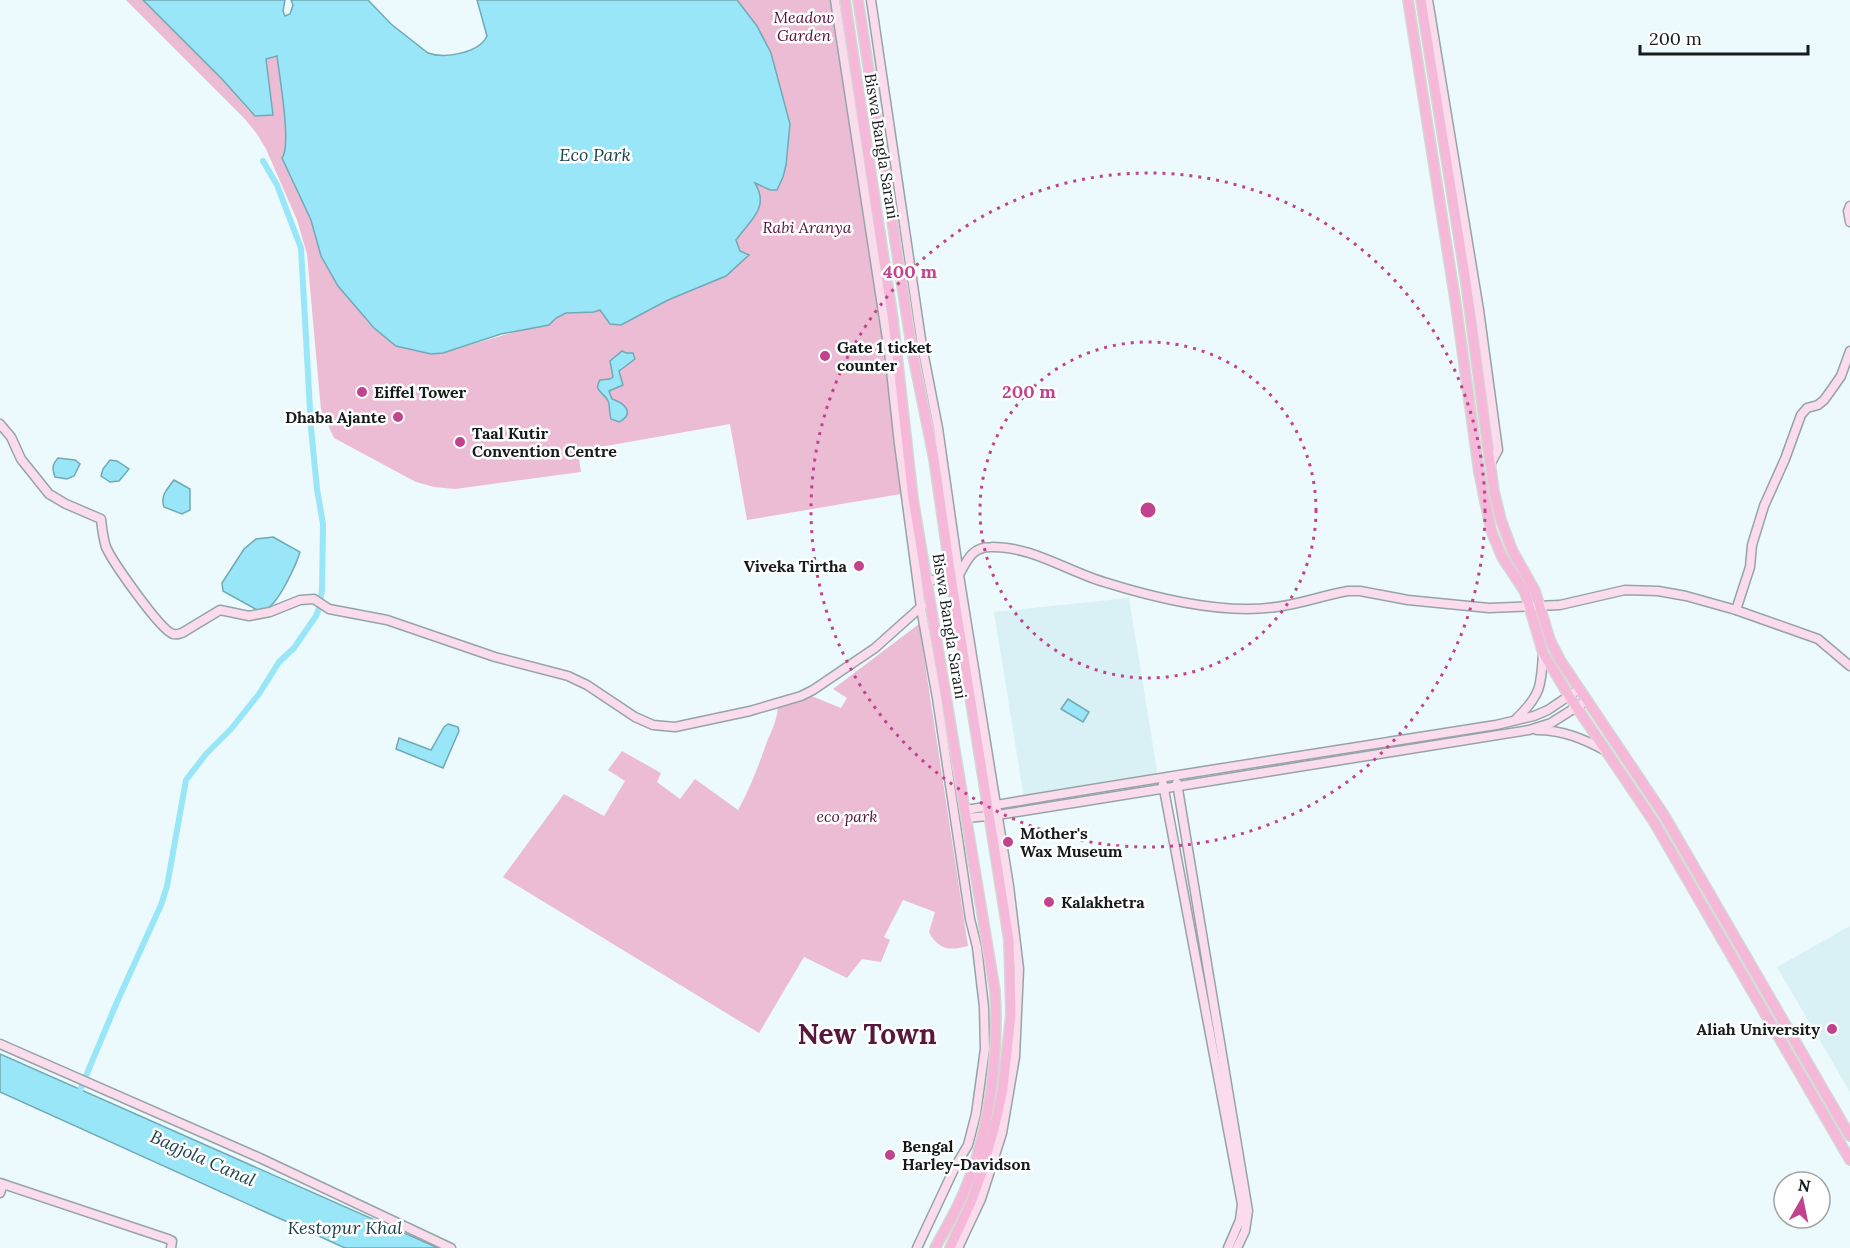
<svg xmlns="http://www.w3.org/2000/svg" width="1850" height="1248" font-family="Lora,serif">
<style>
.built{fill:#d9f0f5}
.green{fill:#ebbcd3}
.water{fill:#98e6f7;stroke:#71a9b5;stroke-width:1.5}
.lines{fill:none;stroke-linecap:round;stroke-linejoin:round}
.canal{stroke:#98e6f7;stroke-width:6}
.secondary-casing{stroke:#97a4a7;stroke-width:11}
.primary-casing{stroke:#d5d6d6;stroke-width:12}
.secondary{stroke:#fadcec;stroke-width:8}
.primary{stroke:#f5b8d8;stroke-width:9}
.ring{fill:none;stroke:#c1428d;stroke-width:3;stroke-dasharray:3 6}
.poi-dot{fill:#c1428d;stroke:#fff;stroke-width:2}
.labels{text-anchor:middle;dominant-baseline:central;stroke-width:5;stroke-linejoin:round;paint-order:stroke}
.park-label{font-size:16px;font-style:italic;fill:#55103b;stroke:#fff}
.street-label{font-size:16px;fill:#151a1b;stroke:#fff}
.poi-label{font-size:16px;font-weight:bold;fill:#151a1b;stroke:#fff;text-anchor:start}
.water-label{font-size:18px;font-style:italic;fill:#1c4249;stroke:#fff}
.town-label{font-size:28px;font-weight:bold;fill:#56183c;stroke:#fff}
.centre{fill:#c1428d;stroke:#fff;stroke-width:3}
.ring-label{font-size:18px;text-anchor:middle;font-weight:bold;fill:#c1428d;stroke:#fff;stroke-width:5;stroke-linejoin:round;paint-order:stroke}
</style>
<rect width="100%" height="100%" fill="#ecfafd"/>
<!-- built -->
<g class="built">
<path d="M1129 598 1158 777 1024 798 994 612Z"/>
<path d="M1850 926V1092L1777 967Z"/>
</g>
<!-- green -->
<g class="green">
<path d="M126 0H143L222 79 250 112 273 115 266 58 277 55C279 75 292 145 282 159L311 220 321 256 432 354 443 353 518 331 566 313 594 312 600 310 610 324 621 325 668 300 726 276 740 251 736 240 754 217V182L770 190 757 26 737 0H830L881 332 901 494 747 520 730 424 578 451 581 472 455 489 434 487 416 482 334 438 321 410 307 254 297 220 266 149 257 134 244 118Z"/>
<path d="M919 624 968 946C950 951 938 950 929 932L935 912 903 900 884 937 890 940 881 962 862 959 847 978 804 957 759 1033 503 877 564 794 604 816 625 781 608 770 622 751 661 773 657 782 680 799 695 779 738 810C751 787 759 764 768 739 773 728 777 719 778 707L809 695 841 708 847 698 833 689Z"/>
</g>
<!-- water -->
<g class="water">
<path d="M143 0H285L283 11 285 16 290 14 293 5 291 0H368L391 24 428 53C445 59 479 53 487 36L477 0H737L757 26 771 53 790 124 786 165 783 177 777 190H770L755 183C770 208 750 220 736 240L740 251 749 255 726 276 668 300 621 325 610 324 600 310 594 312 566 313 556 318 549 325 501 334 443 353 431 354 396 346 374 328 338 286 321 256 311 220 282 158C292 146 279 74 277 56L266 59 273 115 255 116 222 79Z"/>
<path d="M622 351 626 353H633L635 359 619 371 623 385 609 391 612 399C624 403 636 413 619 422L611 419C609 414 610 410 609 404 607 392 592 393 600 380L610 379 613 377 610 361Z"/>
<path d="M58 458 75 460 80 464 74 476 67 479 55 477C52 468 52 465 58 458Z"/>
<path d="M110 460 117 461 129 469 119 481 110 482 101 476 103 469Z"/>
<path d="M174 480 190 489V510L182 514 164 507C160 496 167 489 174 480Z"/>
<path d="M273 537 300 552C296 565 280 600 268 608 268 608 260 611 259 611L223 591 222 583 244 549 256 539Z"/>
<path d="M1068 699 1089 712 1083 722 1061 709Z"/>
<path d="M448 724 458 727 459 731 443 768 396 749 399 738 431 750 444 727Z"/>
<path d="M0 1054 438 1248H345L0 1092Z"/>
</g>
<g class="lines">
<!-- canal -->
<path class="canal" d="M78 1095 117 1002 161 905 167 886 186 780 206 754 231 729 259 694 279 662 294 648 316 616 319 608 322 590 323 524 317 489 311 428 301 248 277 185 263 161"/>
<defs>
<g id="secondary">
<path d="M835 0 889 352 899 444 921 608 937 698 970 919 977 947 984 1007 985 1049 976 1114 968 1145 955 1167 917 1248"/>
<path d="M871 0 922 346 938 428 959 575 1009 886 1019 969 1015 1057 1002 1133 981 1199 958 1248"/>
<path d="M1428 0 1479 310 1498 450 1491 463"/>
<path d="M1850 206 1848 211 1850 222"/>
<path d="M0 424 11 437 21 459 49 494 66 504 101 519C102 528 103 538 106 547 112 561 160 630 173 634 177 635 178 634 182 633L220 610 249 616 270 612 300 600 314 599 329 609 387 620 495 657 568 676 587 685 635 717 653 725 675 727 750 711 801 696 813 690 875 648 922 606"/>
<path d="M927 581 959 575C967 560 972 547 991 547 1031 546 1067 571 1104 582 1155 598 1223 615 1276 607 1301 604 1324 595 1348 591H1360L1408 600 1489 608 1560 605 1625 590 1658 591 1686 596 1736 610 1818 639 1850 666"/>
<path d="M1736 610 1750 567 1752 545 1764 506 1785 459 1801 415 1807 408 1818 405 1824 400 1832 389 1841 376 1850 351"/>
<path d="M1516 719C1541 695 1541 687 1543 653"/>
<path d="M1537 730C1563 730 1584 739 1606 751"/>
<path d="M1177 783 1248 1211 1245 1231 1237 1248"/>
<path d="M1163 784 1242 1204 1240 1220 1228 1248"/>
<path d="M966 810C1142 780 1319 753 1496 725L1534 716 1548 710 1579 689"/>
<path d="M967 818 998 815 1529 730 1551 723 1586 701"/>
<path d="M0 1044 260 1158 451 1248"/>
<path d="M0 1183 168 1239 172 1241 171 1248"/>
<path d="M0 1193 3 1184"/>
</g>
<g id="primary">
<path d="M845 0 893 320 913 499 995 991C999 1060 989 1140 959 1203 952 1218 943 1233 935 1248"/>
<path d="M858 0 912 350 934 459 951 577 1009 940 1011 1014 1003 1088 997 1117 982 1172 972 1200 950 1248"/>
<path d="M1408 0 1456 305 1479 472 1491 530 1502 557 1525 592 1543 653 1569 696 1654 822 1850 1160"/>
<path d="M1421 0 1465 276 1494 492 1501 520 1512 550 1535 591 1550 640 1560 660 1664 815 1850 1136"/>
</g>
</defs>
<!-- secondary casing -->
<use href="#secondary" class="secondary-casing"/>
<!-- primary casing -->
<use href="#primary" class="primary-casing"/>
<!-- secondary -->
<use href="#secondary" class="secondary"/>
<!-- primary -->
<use href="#primary" class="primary"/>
</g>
<!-- distance rings -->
<g class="ring">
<circle cx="1148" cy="510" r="168"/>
<circle cx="1148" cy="510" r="337"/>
</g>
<!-- markers -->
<g class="poi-dot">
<circle cx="825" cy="356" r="6"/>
<circle cx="362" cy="392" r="6"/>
<circle cx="398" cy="417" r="6"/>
<circle cx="460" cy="442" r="6"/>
<circle cx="859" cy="566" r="6"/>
<circle cx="1008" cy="842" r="6"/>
<circle cx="1049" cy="902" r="6"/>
<circle cx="1832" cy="1029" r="6"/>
<circle cx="890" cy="1155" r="6"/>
</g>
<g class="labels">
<!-- park labels -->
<g class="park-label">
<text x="804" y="17">Meadow<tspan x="804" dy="18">Garden</tspan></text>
<text x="807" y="227">Rabi Aranya</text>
<text x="847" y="816">eco park</text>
</g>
<!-- street labels -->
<g class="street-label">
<text transform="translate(882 146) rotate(81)">Biswa Bangla Sarani</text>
<text transform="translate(950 626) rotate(81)">Biswa Bangla Sarani</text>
</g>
<!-- poi labels -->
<g class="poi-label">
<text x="837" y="347">Gate 1 ticket<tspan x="837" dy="18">counter</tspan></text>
<text x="374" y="392">Eiffel Tower</text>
<text x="386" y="417" text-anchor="end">Dhaba Ajante</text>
<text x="472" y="433">Taal Kutir<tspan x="472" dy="18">Convention Centre</tspan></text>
<text x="847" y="566" text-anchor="end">Viveka Tirtha</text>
<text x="1020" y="833">Mother's<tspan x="1020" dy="18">Wax Museum</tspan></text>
<text x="1061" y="902">Kalakhetra</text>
<text x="1820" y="1029" text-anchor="end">Aliah University</text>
<text x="902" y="1146">Bengal<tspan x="902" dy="18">Harley-Davidson</tspan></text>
</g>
<!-- water labels -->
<g class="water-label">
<text x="595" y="154">Eco Park</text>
<text transform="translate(203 1158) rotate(24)">Bagjola Canal</text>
<text x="345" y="1227">Kestopur Khal</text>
</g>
<!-- town labels -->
<g class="town-label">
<text x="867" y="1034">New Town</text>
</g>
</g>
<circle cx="1148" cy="510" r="9" class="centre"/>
<g class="ring-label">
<text x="910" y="278">400 m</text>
<text x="1029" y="398">200 m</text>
</g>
<!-- north arrow -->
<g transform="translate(1802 1200) rotate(9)"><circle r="28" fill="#ffffff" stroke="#a1a3a4" stroke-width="1.5"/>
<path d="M0-4.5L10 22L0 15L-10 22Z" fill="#c1428d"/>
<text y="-9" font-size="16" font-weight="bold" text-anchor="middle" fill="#151a1b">N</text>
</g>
<!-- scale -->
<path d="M1640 45v9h168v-9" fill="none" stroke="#151a1b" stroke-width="3"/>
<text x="1649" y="45" font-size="18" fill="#151a1b" stroke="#ffffff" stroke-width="4.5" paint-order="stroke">200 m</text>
</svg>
